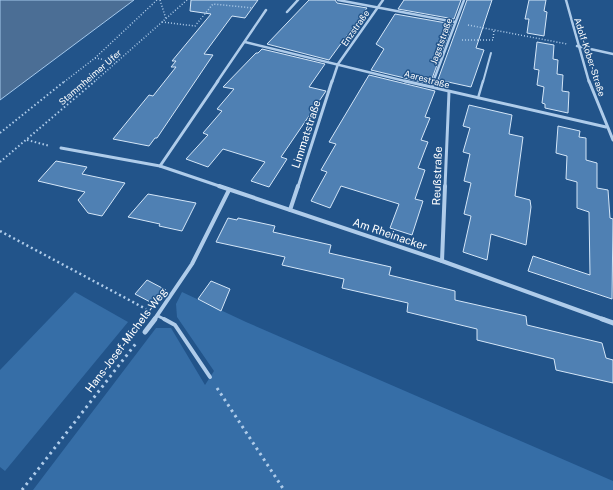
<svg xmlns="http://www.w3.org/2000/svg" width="613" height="490" font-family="'Public Sans',sans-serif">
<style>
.green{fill:#366ea7}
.water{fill:#4b6e95;stroke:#a3c8ec}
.building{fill:#4f80b3;stroke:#d4e6f8}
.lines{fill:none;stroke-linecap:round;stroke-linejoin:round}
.path-far3{stroke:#afccea;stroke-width:1.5;stroke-dasharray:1 2;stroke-linecap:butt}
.path-far2{stroke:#afccea;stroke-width:2;stroke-dasharray:1.5 2.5;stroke-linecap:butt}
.path-far1{stroke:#afccea;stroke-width:2.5;stroke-dasharray:2 3;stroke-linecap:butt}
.path{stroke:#afccea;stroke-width:3;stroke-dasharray:2.5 4;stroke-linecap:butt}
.lane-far3{stroke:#afccea;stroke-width:2}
.lane-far2{stroke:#afccea;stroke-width:2.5}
.lane-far1{stroke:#afccea;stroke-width:3}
.lane{stroke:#afccea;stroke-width:4}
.street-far3{stroke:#afccea;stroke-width:2.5}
.street-far2{stroke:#afccea;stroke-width:3}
.street-far1{stroke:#afccea;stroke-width:4}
.street{stroke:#afccea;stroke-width:5}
.labels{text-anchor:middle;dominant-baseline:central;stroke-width:3;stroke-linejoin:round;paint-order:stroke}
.far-street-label{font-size:9px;fill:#fff;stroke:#22548a}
.street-label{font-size:11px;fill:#fff;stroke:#22548a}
</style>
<rect width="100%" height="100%" fill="#22548a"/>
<!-- green -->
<g class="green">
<path d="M75 292 128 322 5 471 0 467V370Z"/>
<path d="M182 292 246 322 613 481V490H33L156 328H171L205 385 214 371 177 317 176 304Z"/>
</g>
<!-- water -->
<path class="water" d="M0 0H134L0 100Z"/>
<!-- building -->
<g class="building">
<path d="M191 0H258L245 18 232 16 204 54 213 55 157 138H155L149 146 113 139 149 95 153 96 176 67H171L176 61H172L211 14 190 11Z"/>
<path d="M309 0H335L337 3 367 8 329 60 267 44Z"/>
<path d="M404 0H461L454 19 398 9Z"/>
<path d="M467 0H492L476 48 484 50 471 87 439 80 437 85H436Z"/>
<path d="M529 0H546L544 11 547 12 544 36 527 33 529 19H525Z"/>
<path d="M395 14 452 24 430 84 371 70 384 49 376 44Z"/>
<path d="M537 42 554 45 553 59 558 60 557 74 563 75 562 91 569 92 568 113 545 108V104L542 103 544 87 537 85 539 70 534 69Z"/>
<path d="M262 49 325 64 309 87 326 91 281 157 287 159 269 187 251 181 265 162 223 149 208 167 186 159 208 135 203 133 222 111 217 109 234 89 223 87 256 53H258Z"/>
<path d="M369 75 435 91 425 117 430 118 421 140 428 142 418 168 425 170 415 199 423 201 412 235 390 228 399 204 341 186 330 208 311 201 327 172 321 170 336 144 329 142Z"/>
<path d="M469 105 512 115 509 134 523 137 515 196 530 200 531 207 526 245 491 234 487 260 463 252 471 216 464 214 471 183 464 181 470 154 463 152 470 128 463 126Z"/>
<path d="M558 126 580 131 579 137 586 138V160L597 163V188L608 190 610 218 613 219 612 299 528 271 533 256 590 275 589 212 577 208V182L566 179 567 156 556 153Z"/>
<path d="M56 161 87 167 82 174 125 183 102 216 88 213 78 200 85 192 38 181Z"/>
<path d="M148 194 196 203 182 231 159 226 160 224 128 217Z"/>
<path d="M228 218 237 220 238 218 275 226 273 232 331 245 329 253 391 267 389 275 455 291V300L526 316 527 325 602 343 606 358 613 360V383L556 370 554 359 477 340V329L407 312 408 303 342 288 344 279 282 265 285 257 216 242Z"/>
<path d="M147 280 166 290 154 304 135 294Z"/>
<path d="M211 281 230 289 221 311 198 299Z"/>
</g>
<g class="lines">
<!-- path-far3 -->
<g class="path-far3">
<path d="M160 0 166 19"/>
<path d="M162 22 195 26 213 4 253 8"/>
<path d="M468 25 567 44"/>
<path d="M462 40H493L494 30"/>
<path d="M95 58 117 62"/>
<path d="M64 82 95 58 157 0"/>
<path d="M94 82 187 0"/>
</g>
<!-- path-far2 -->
<g class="path-far2">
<path d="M0 133 65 81"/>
<path d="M27 140 50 146"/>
<path d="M0 162 95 81"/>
</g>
<!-- path-far1 -->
<path class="path-far1" d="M0 231 146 309"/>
<!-- path -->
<g class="path">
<path d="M217 388 284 490"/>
<path d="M22 490 137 342"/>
</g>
<!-- lane-far3 -->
<path class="lane-far3" d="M483 82 491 53"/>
<!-- lane-far2 -->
<path class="lane-far2" d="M478 98 483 81"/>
<!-- lane-far1 -->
<path class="lane-far1" d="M158 316 166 320"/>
<!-- lane -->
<path class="lane" d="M164 319 175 325 210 377"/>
<!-- street-far3 -->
<g class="street-far3">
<path d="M338 0 455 22"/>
<path d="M566 0 589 82"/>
<path d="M287 12 298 0"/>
<path d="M245 42 409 82"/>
<path d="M577 46 613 54"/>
<path d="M217 82 266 10"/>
<path d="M332 82 338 64 383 0"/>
<path d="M433 82 464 0"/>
</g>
<!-- street-far2 -->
<g class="street-far2">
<path d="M405 81 606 127"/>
<path d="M589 81 613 140"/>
<path d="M432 86 434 81"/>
<path d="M61 148 160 166 222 187"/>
<path d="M160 166 218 81"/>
<path d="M298 187 332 81"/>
<path d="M445 187 449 92"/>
</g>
<!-- street-far1 -->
<g class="street-far1">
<path d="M219 186 442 261 605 320"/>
<path d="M290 210 298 186"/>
<path d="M442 261 445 186"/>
<path d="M154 320 192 264 229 190"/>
</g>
<!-- street -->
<g class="street">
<path d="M602 319 613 323"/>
<path d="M145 332 155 319"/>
</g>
</g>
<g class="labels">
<!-- far-street labels -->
<g class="far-street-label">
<text transform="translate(355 28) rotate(-55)">Enzstraße</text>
<text transform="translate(441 41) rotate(-70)">Jagststraße</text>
<text transform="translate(590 57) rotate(72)">Adolf-Kober-Straße</text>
<text transform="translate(90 77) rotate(-41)">Stammheimer Ufer</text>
<text transform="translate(427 79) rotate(15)">Aarestraße</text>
</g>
<!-- street labels -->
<g class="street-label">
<text transform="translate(306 134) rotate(-72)">Limmatstraße</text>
<text transform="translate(437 176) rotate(-88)">Reußstraße</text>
<text transform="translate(390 234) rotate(19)">Am Rheinacker</text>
<text transform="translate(126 340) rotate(-53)">Hans-Josef-Michels-Weg</text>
</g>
</g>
</svg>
